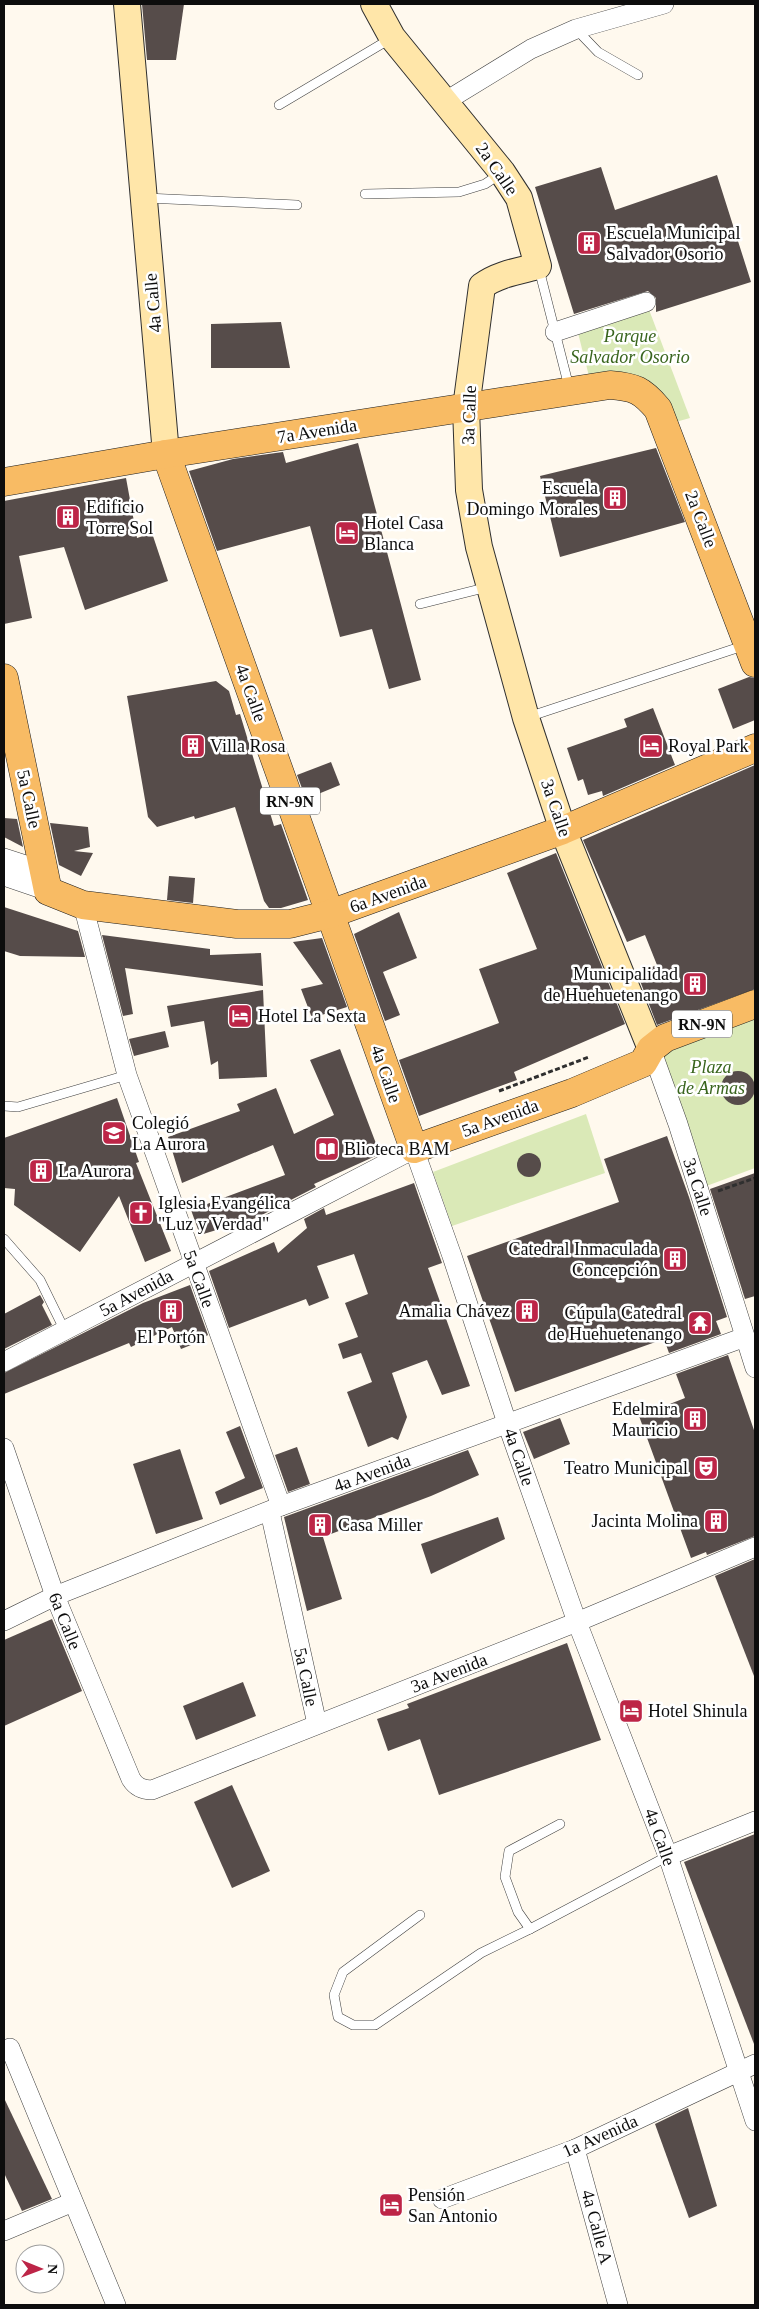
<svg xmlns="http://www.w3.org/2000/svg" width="759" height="2309" font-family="Georgia,serif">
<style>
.green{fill:#dae9b7}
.building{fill:#564c4a}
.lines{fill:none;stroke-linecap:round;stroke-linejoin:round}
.lane-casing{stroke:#404040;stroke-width:10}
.street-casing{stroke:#404040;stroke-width:20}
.secondary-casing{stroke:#2f2f2f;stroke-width:28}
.primary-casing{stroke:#1e1e1e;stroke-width:29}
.path{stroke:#2f2f2f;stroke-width:3;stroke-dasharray:5 2.5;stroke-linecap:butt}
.lane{stroke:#fff;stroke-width:9}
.street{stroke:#fff;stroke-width:19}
.secondary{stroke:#ffe6a9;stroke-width:26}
.primary{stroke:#f8bb64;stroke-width:28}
.labels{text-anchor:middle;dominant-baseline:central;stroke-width:5;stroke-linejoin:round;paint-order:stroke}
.shield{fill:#fff;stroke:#565656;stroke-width:1}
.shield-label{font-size:16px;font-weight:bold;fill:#0d0d0d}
.street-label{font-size:18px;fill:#0d0d0d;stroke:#fff}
.poi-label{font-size:18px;fill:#0d0d0d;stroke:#fff;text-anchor:start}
.park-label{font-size:18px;font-style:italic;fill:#39651e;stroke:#fff}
</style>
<rect width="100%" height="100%" fill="#fff9ee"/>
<!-- green -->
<g class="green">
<path d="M648 307 690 418 672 423 590 380 578 333Z"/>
<path d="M755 1010V1168L701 1188 656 1053Z"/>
<path d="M586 1114 605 1173 452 1226 433 1172Z"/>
</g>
<!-- building -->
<g class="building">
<path d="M142 4H184L176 60H147Z"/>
<path d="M601 167 615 210 717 175 751 282 656 312V298L648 291 574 314 535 187Z"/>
<path d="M281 322 290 368H211V324Z"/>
<path d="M358 443 421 680 389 689 372 629 340 637 310 526 217 551 189 471 233 459 283 452 286 463Z"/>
<path d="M656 448 685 522 560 557 540 476Z"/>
<path d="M126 478 137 538 152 533 168 581 85 610 64 547 19 556 32 618 4 624V501Z"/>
<path d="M749 677 755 678V720L733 729 718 689Z"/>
<path d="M216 681 229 691 236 715 240 714 274 826 281 824 308 900 281 908H269L264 901 235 807 195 819 194 816 157 827 148 817 127 696Z"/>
<path d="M653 708 675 765 603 796 602 791 588 795 583 779 578 781 567 748 627 727 624 719Z"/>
<path d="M331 762 340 785 306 799 297 775Z"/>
<path d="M755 765V989L657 1025 637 973 657 965 645 935 627 942 583 840Z"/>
<path d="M4 818 17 819 23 847 4 837Z"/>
<path d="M50 823 88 827 90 847 74 851 93 853 81 876 59 865Z"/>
<path d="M556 853 625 1024 514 1072 517 1080 419 1116 399 1060 499 1023 479 969 537 949 507 873Z"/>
<path d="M169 876 195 878 193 903 167 900Z"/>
<path d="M4 907 78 931 85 957 20 956 4 951Z"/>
<path d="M399 912 417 958 383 972 400 1015 385 1021 354 934Z"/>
<path d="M102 935 210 949V955L261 953 263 986 125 968 133 1014 123 1016Z"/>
<path d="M322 938 347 1007 312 1018 301 989 323 984 293 942Z"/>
<path d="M263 990 267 1077 219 1079 218 1061 211 1065 204 1021 171 1027 167 1006Z"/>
<path d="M165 1031 169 1047 134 1056 129 1039Z"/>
<path d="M340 1049 380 1154 314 1184 316 1187 256 1218 200 1235 191 1210 285 1175 273 1145 182 1183 168 1137 240 1111 237 1104 276 1088 294 1134 334 1115 310 1060Z"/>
<circle cx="738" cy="1088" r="17"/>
<path d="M117 1098 139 1162 136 1163 171 1251 145 1262 119 1196 80 1252 14 1205 15 1189 4 1188V1138Z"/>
<path d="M667 1136 689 1197 727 1317 716 1321 721 1334 669 1353 664 1339 515 1392 467 1256 619 1202 604 1159Z"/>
<circle cx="529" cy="1165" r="12"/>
<path d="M755 1173V1296L745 1299 710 1189Z"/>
<path d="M414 1183 442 1263 428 1268 470 1386 442 1395 427 1360 392 1373 407 1417 398 1440 392 1437 368 1447 347 1392 372 1382 361 1353 343 1359 338 1344 358 1337 345 1303 368 1294 354 1254 317 1266 329 1298 309 1306 306 1299 229 1328 209 1271 274 1242 278 1253 307 1228 304 1219 324 1208 326 1215Z"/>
<path d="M190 1285 208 1335 205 1337 206 1339 181 1349 172 1327 131 1347 129 1343 4 1394V1373L143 1303Z"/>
<path d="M40 1295 44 1302 42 1305 52 1325 4 1349V1314Z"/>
<path d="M728 1355 755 1433V1536L707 1555 706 1552 691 1558 639 1416 685 1398 676 1374Z"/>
<path d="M560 1418 570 1444 534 1459 523 1432Z"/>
<path d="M240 1426 263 1488 220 1505 215 1492 245 1478 226 1432Z"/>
<path d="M297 1447 310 1484 288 1492 275 1455Z"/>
<path d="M180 1449 203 1519 156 1534 133 1464Z"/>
<path d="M468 1450 479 1475 431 1496 323 1537 342 1599 307 1611 284 1517Z"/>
<path d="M498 1517 505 1539 431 1574 421 1544Z"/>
<path d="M755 1559V1675L754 1676 715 1576Z"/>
<path d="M52 1619 82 1691 4 1726V1640Z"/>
<path d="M567 1643 601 1740 439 1795 420 1739 388 1751 377 1719 409 1708 407 1704Z"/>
<path d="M243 1682 256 1716 196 1740 183 1706Z"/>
<path d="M232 1785 270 1871 232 1888 194 1802Z"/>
<path d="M755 1834V2044H754L684 1862Z"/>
<path d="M4 2098 52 2199 22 2211 4 2173Z"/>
<path d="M688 2108 717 2206 689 2218 655 2124Z"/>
</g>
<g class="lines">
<defs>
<g id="lane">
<path d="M576 29 598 52 638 75"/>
<path d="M279 105 390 39"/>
<path d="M365 194 459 192 485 184 500 174"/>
<path d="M146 198 297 205"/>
<path d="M539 269 569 387"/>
<path d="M420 604 488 587"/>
<path d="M528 717 746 645"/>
<path d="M4 1106 18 1107 127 1075"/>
<path d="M4 1239 40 1280 65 1331"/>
<path d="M560 1824 509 1851 505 1877 518 1912 530 1929 668 1856"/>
<path d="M420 1915 343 1972 334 1995 338 2017 353 2025H375L481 1953 530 1929"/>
</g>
<g id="street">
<path d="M446 101 531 49 576 29 664 4"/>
<path d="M555 332 646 302"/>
<path d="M4 858 44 871"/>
<path d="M4 876 48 891"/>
<path d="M83 905 127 1075 281 1506"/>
<path d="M651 1049 678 1124 755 1368"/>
<path d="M4 1362 414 1149 452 1256 507 1423 577 1622 668 1856 755 2121"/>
<path d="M4 1448 55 1596 131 1779C136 1787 142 1790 152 1790L577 1622 755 1547"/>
<path d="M270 1512 317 1724"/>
<path d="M4 1621 55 1596 281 1506 745 1337"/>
<path d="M668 1856 755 1821"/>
<path d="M4 2051 10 2048 116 2305"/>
<path d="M575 2149 618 2305"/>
<path d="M442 2199 575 2149 755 2064"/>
<path d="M4 2231 73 2202"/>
</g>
<g id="secondary">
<path d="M127 4 166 454"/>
<path d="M374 4 392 37 502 172 519 198 538 266C519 271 498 274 482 286L466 408 469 490 479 547 526 718 563 830 651 1049"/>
</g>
<g id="primary">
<path d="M166 454 414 1149 572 1093 643 1063 651 1049 665 1038 755 1004"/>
<path d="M4 482 166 454 610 385C635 387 642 390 658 409L755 663"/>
<path d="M4 678 48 891 83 905 237 924H290L330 914 563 830 755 748"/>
</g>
</defs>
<!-- lane casing -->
<use href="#lane" class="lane-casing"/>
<!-- street casing -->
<use href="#street" class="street-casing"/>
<!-- secondary casing -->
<use href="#secondary" class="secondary-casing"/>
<!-- primary casing -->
<use href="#primary" class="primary-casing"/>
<!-- path -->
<g class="path">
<path d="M499 1091 589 1057"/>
<path d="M718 1191 755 1178"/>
</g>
<!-- lane -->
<use href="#lane" class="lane"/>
<!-- street -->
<use href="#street" class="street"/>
<!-- secondary -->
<use href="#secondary" class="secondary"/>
<!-- primary -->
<use href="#primary" class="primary"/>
</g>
<!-- icons -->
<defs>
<symbol id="building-square" viewBox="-11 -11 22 22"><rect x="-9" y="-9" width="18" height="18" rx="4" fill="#bd2547" stroke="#fff"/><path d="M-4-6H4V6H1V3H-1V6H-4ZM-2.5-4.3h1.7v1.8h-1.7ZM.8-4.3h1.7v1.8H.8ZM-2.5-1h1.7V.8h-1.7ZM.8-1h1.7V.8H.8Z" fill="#fff"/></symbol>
<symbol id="hotel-square" viewBox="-11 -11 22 22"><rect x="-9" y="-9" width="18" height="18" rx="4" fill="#bd2547" stroke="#fff"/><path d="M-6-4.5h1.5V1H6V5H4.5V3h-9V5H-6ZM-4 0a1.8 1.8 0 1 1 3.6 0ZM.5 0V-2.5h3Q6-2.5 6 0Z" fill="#fff"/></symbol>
<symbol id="university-square" viewBox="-11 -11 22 22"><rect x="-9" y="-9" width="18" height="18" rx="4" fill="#bd2547" stroke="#fff"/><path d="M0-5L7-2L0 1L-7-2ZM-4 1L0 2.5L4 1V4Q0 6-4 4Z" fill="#fff"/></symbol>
<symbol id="library-square" viewBox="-11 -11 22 22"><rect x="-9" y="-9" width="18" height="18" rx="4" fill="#bd2547" stroke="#fff"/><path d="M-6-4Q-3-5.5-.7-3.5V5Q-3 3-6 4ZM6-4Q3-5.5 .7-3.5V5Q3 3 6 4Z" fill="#fff"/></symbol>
<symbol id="church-square" viewBox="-11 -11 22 22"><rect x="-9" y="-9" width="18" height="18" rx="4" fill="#bd2547" stroke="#fff"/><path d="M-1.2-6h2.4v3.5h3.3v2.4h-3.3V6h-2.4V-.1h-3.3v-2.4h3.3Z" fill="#fff"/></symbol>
<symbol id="temple-square" viewBox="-11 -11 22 22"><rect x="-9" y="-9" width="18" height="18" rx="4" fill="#bd2547" stroke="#fff"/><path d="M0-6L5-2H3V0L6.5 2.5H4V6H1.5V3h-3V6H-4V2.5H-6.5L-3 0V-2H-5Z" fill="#fff"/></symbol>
<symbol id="theatre-square" viewBox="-11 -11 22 22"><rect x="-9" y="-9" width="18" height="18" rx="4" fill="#bd2547" stroke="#fff"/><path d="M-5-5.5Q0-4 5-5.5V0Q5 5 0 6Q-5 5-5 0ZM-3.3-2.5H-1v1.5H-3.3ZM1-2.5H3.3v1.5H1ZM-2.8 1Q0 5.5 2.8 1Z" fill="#fff"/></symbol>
</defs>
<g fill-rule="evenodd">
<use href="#building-square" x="575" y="229" width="28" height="28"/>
<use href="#building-square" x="601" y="484" width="28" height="28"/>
<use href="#building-square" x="54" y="503" width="28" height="28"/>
<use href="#hotel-square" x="333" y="519" width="28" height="28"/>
<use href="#building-square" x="179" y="732" width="28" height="28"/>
<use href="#hotel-square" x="637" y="732" width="28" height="28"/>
<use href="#building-square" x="681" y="970" width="28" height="28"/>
<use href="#hotel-square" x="226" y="1002" width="28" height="28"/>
<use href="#university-square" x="100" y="1119" width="28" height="28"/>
<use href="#library-square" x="313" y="1135" width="28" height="28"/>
<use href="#building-square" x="27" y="1157" width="28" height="28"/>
<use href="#church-square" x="127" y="1199" width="28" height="28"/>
<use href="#building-square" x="661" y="1245" width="28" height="28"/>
<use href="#building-square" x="157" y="1297" width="28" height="28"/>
<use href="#building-square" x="513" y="1297" width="28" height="28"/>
<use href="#temple-square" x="686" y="1309" width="28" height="28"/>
<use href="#building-square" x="681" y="1405" width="28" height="28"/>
<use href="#theatre-square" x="692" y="1454" width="28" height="28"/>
<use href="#building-square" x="702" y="1507" width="28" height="28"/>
<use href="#building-square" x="306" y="1511" width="28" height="28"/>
<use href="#hotel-square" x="617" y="1697" width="28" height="28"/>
<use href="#hotel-square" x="377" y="2191" width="28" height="28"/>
</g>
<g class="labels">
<!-- shield labels -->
<g class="shield">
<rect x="260" y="787.5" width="60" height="27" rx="4"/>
<rect x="672" y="1010.5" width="60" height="27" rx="4"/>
</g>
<g class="shield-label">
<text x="290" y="801">RN-9N</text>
<text x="702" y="1024">RN-9N</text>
</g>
<!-- street labels -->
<g class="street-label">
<text transform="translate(497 169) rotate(55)">2a Calle</text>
<text transform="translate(153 303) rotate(-95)">4a Calle</text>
<text transform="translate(469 415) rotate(-88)">3a Calle</text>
<text transform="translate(317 431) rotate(-9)">7a Avenida</text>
<text transform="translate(701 519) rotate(69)">2a Calle</text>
<text transform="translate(251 693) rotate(70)">4a Calle</text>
<text transform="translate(29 799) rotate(78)">5a Calle</text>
<text transform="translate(556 808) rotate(71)">3a Calle</text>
<text transform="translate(388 894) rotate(-20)">6a Avenida</text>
<text transform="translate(386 1074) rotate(71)">4a Calle</text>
<text transform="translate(500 1118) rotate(-20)">5a Avenida</text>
<text transform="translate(698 1187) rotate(72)">3a Calle</text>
<text transform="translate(199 1279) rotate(70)">5a Calle</text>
<text transform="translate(136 1293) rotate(-28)">5a Avenida</text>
<text transform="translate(519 1457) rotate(71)">4a Calle</text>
<text transform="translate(372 1473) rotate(-20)">4a Avenida</text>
<text transform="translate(65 1621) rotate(68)">6a Calle</text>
<text transform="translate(449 1673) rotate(-21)">3a Avenida</text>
<text transform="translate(306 1677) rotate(78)">5a Calle</text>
<text transform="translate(660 1837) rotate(70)">4a Calle</text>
<text transform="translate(600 2136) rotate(-24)">1a Avenida</text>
<text transform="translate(597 2227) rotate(75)">4a Calle A</text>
</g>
<!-- poi labels -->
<g class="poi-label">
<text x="606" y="233">Escuela Municipal<tspan x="606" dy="21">Salvador Osorio</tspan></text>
<text x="598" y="488" text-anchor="end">Escuela<tspan x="598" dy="21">Domingo Morales</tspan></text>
<text x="86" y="507">Edificio<tspan x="86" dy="21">Torre Sol</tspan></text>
<text x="364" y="523">Hotel Casa<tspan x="364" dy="21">Blanca</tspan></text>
<text x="210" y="746">Villa Rosa</text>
<text x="668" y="746">Royal Park</text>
<text x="678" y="974" text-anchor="end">Municipalidad<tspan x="678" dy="21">de Huehuetenango</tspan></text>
<text x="258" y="1016">Hotel La Sexta</text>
<text x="132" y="1123">Colegió<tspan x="132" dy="21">La Aurora</tspan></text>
<text x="344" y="1149">Blioteca BAM</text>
<text x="58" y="1171">La Aurora</text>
<text x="158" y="1203">Iglesia Evangélica<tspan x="158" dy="21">"Luz y Verdad"</tspan></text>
<text x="658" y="1249" text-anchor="end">Catedral Inmaculada<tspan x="658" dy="21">Concepción</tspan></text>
<text x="510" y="1311" text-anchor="end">Amalia Chávez</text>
<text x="682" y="1313" text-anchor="end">Cúpula Catedral<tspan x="682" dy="21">de Huehuetenango</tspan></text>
<text x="171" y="1337" text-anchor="middle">El Portón</text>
<text x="678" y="1409" text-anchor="end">Edelmira<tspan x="678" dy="21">Mauricio</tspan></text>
<text x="688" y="1468" text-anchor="end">Teatro Municipal</text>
<text x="698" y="1521" text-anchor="end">Jacinta Molina</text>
<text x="338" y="1525">Casa Miller</text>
<text x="648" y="1711">Hotel Shinula</text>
<text x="408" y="2195">Pensión<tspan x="408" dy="21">San Antonio</tspan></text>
</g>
<!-- park labels -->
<g class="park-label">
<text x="630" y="336">Parque<tspan x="630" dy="21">Salvador Osorio</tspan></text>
<text x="711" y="1067">Plaza<tspan x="711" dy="21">de Armas</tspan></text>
</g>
</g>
<!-- border -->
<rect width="759" height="2309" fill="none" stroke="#0d0d0d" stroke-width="10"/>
<!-- north arrow -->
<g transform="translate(40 2269) rotate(91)"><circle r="24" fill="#ffffff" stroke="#9e9e9e"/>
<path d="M0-4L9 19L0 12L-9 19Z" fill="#bd2547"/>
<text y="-8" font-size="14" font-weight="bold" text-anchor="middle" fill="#0d0d0d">N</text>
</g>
</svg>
